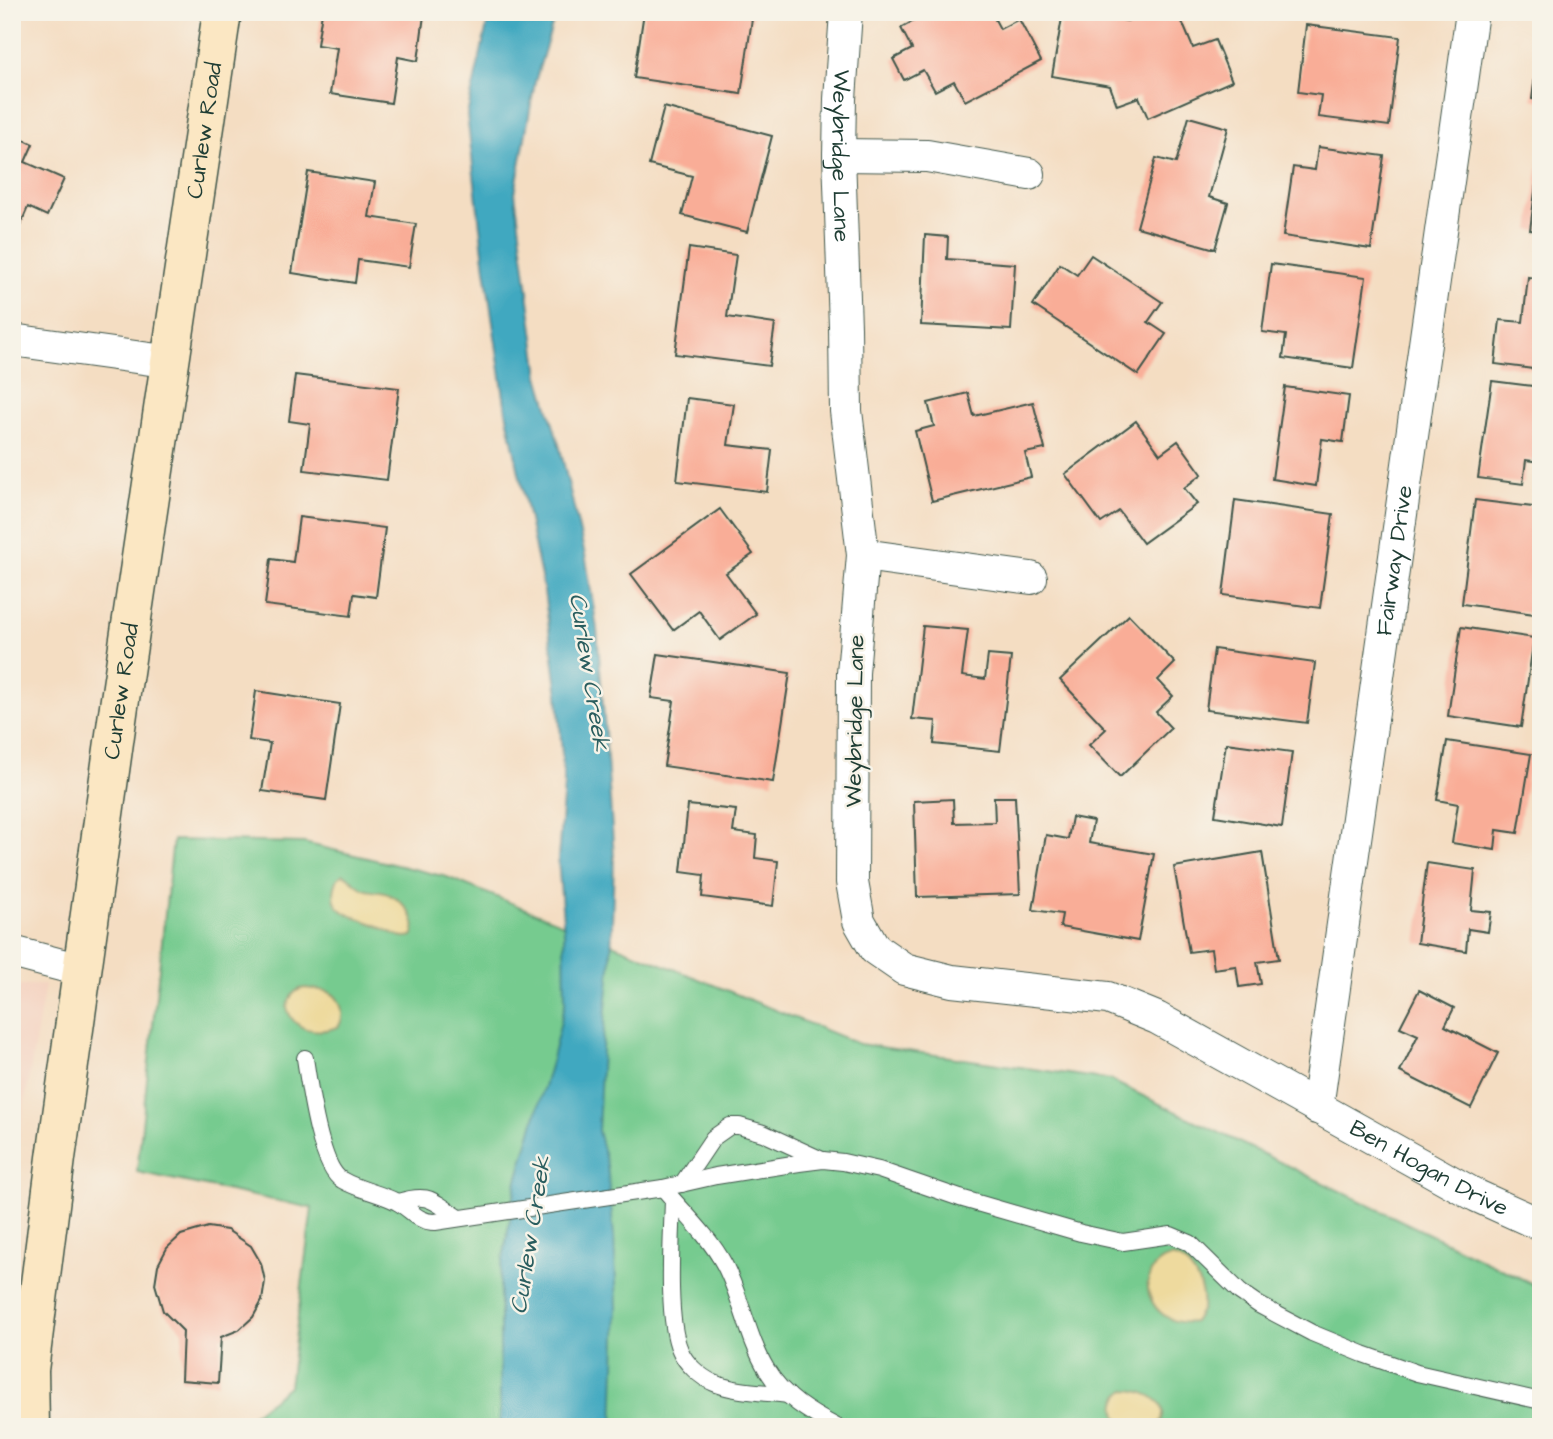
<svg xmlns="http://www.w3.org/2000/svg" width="1553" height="1439" font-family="'Architects Daughter',sans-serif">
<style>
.built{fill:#f4d3c1}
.green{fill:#76cb8f;stroke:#4a8462;stroke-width:2}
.sand{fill:#eeda9e;stroke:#868c69;stroke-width:2}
.water{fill:#3fa8c0;stroke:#2f727a;stroke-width:2}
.building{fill:#f9ad97}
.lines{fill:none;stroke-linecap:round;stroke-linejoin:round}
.service-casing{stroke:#3f5549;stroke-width:18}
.minor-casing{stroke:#3f5549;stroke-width:34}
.secondary-casing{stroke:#3f5549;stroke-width:41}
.service{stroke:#fff;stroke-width:16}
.minor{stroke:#fff;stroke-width:32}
.secondary{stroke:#fbe7c3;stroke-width:38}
.labels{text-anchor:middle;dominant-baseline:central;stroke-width:5;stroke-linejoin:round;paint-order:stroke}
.street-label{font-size:23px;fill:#1f3d34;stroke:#f7f3e8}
.water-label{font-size:24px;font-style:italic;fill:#295d5e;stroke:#f7f3e8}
</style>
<rect width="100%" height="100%" fill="#f7f3e8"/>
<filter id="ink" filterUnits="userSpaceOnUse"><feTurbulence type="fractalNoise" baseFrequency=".0143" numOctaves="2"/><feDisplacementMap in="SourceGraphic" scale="14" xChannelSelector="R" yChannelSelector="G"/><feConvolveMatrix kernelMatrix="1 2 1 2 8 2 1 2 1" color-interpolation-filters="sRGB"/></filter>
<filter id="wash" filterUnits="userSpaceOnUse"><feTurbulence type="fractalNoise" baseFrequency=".00686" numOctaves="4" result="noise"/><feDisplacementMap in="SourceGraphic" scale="28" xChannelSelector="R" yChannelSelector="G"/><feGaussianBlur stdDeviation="1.57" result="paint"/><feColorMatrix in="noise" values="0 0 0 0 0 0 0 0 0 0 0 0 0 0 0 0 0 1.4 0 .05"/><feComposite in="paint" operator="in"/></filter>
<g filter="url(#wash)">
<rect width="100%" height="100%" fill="#f4ddc2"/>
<!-- built -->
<path class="built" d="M12 985H45L12 1176Z"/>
<!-- green -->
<path class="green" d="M173 840 304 843 447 877 859 1044 1110 1080 1541 1288V1427H237L289 1386 312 1208 137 1172Z"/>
<!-- sand -->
<g class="sand">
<path d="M343 874C351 878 355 884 362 888 370 893 381 890 390 895 403 901 421 921 412 936 399 940 388 930 376 925 353 915 323 913 338 878Z"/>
<path d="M305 988C313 989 322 989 329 992 342 998 346 1016 338 1027 317 1034 294 1032 287 1008 289 998 294 989 305 988Z"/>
<path d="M1171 1257C1193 1261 1205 1289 1202 1309L1194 1322C1150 1329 1128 1269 1171 1257Z"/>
<path d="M1126 1390C1146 1390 1175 1403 1158 1427 1150 1427 1137 1429 1129 1427 1112 1422 1111 1397 1126 1390Z"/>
</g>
<!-- water -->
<path class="water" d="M490 12H556L535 82 515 193 539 376 560 448 586 559 597 629 605 731 614 857 611 958 602 1049 598 1131 607 1165 614 1236 617 1306 613 1427H500V1276L517 1180 552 1059 565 1004 564 932 558 859 564 785 558 695 544 591 506 411 485 269 467 115Z"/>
<g id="blocks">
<!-- building -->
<g class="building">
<path d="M322 12H409L424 15 418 61 398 57 391 103 330 94 337 48 317 45Z"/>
<path d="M644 12H753L741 94 634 78Z"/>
<path d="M930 12H966L970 18 981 12H991L1000 29 1019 19 1041 61 965 101 954 81 935 91 923 70 904 80 893 59 912 49 901 28Z"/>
<path d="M1063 12H1079L1127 21 1150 12H1178L1193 48 1215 40 1232 81 1148 118 1139 97 1117 105 1110 86 1052 76Z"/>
<path d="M1306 25 1400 37 1389 126 1318 117 1321 95 1298 92Z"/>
<path d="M1539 46H1541V101L1532 99Z"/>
<path d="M664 107 772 136 747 232 682 215 692 176 649 165Z"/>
<path d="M1189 117 1228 128 1209 197 1228 203 1215 249 1137 227 1156 158 1176 163Z"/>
<path d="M12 134 33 144 25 162 64 179 47 216 28 207 20 226 12 222Z"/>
<path d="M1318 147 1384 156 1371 249 1283 236 1293 167 1315 170Z"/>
<path d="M1539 161H1541V231L1530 230Z"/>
<path d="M308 172 375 182 369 217 416 224 409 267 358 260 355 283 292 273Z"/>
<path d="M925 235 948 237 947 259 1015 264 1011 330 921 325Z"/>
<path d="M689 248 736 255 727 317 775 324 769 366 675 354Z"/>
<path d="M1091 255 1162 302 1148 322 1166 334 1138 375 1033 305 1060 264 1077 275Z"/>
<path d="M1271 264 1366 277 1353 368 1283 358 1286 335 1262 332Z"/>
<path d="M1528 277 1541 279V370L1495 364 1500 320 1523 322Z"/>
<path d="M295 375 399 388 387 480 304 470 310 424 289 421Z"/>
<path d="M1492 381 1541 387V462L1526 460 1523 484 1478 478Z"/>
<path d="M1285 387 1349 396 1343 442 1322 439 1316 486 1272 479Z"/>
<path d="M968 393 974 416 1033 402 1045 449 1025 453 1031 477 932 501 915 431 934 426 928 403Z"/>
<path d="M687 398 734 404 728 445 772 450 767 492 677 481Z"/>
<path d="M1136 421 1160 454 1178 441 1202 474 1184 488 1197 504 1143 543 1119 511 1101 523 1065 474Z"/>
<path d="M1235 500 1333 514 1320 608 1223 595Z"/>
<path d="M1475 500 1541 508V571L1535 614 1462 604Z"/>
<path d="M720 509 753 554 726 573 756 614 720 640 699 611 673 630 631 574Z"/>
<path d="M299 517 385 528 376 597 354 594 351 616 265 605 271 559 293 562Z"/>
<path d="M1129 615 1175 663 1158 680 1173 696 1156 712 1171 728 1120 777 1089 745 1106 729 1060 680Z"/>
<path d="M923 626 968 630 962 676 985 679 988 655 1011 657 1000 751 934 744 936 721 912 719Z"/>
<path d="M1461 627 1534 638 1521 727 1448 716Z"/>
<path d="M1214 649 1315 663 1307 723 1206 710Z"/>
<path d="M658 654 790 673 773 782 664 766 674 701 651 698Z"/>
<path d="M256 691 340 704 326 800 262 791 270 743 249 740Z"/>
<path d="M1447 741 1531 754 1518 833 1497 830 1495 850 1452 843 1458 804 1437 800Z"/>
<path d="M1226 743 1292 752 1282 827 1215 816Z"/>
<path d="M994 797H1015L1020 894 917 897 914 801 953 799 954 823 995 822Z"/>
<path d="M688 805 736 810 733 832 757 835 755 858 778 861 773 906 702 897 704 875 681 872Z"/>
<path d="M1072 817 1093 821 1089 843 1154 854 1138 941 1060 927 1062 914 1033 910 1046 835 1068 839Z"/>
<path d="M1262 852 1279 959 1257 962 1261 984 1239 987 1236 966 1214 969 1211 949 1189 952 1174 867Z"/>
<path d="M1427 863 1475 870 1471 910 1491 912 1488 932 1468 929 1466 951 1417 943Z"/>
<path d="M1419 990 1454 1008 1445 1026 1498 1053 1471 1108 1400 1072 1418 1035 1400 1027Z"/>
<path d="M208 1227 227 1230 251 1246 261 1263 265 1281 262 1301 253 1317 239 1330 221 1337 218 1383 181 1380 183 1331 163 1311 155 1284 158 1265 167 1248 181 1235Z"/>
</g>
</g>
</g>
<g filter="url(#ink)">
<use href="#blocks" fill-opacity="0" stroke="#3f5549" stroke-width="2"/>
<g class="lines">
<defs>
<g id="service">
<path d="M305 1058C309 1084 320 1168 342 1180 359 1190 380 1193 397 1202 411 1209 417 1222 435 1222L663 1188C683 1212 709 1236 724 1264 742 1298 747 1337 767 1370 783 1397 810 1413 837 1427"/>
<path d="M682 1184 713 1138 730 1126H739L763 1133 822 1160"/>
<path d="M663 1188 716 1176 799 1163 823 1160 843 1162 879 1170 960 1198 1081 1233 1123 1242 1171 1235 1190 1243 1240 1292 1259 1305 1312 1333 1363 1354 1417 1373 1541 1401"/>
<path d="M673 1200C672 1236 666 1319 680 1350 685 1363 700 1377 714 1383 735 1392 765 1392 788 1395"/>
<path d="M398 1202C430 1192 432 1201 458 1217"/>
</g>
<g id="minor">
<path id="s1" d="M846 12 840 99 839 155 845 327 846 411 863 555 853 673 852 882 859 921 875 949 904 969 952 981 1108 998 1157 1018 1477 1196 1541 1225"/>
<path d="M839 155 927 156 1029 174"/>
<path d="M12 340 172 362"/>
<path d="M863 555 1031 578"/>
<path d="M12 952 84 971"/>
<path id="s2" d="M1317 1108 1472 12"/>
</g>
<g id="secondary">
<path id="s3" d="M30 1427 29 1370 56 1158 119 706 222 12"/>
</g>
</defs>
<!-- service casing -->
<use href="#service" class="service-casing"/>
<!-- minor casing -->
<use href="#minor" class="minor-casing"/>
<!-- secondary casing -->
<use href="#secondary" class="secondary-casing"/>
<!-- service -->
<use href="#service" class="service"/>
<!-- minor -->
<use href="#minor" class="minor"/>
<!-- secondary -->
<use href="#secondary" class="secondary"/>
</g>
</g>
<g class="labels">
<!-- street labels -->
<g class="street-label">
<text stroke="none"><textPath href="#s3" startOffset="1309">Curlew Road</textPath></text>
<text stroke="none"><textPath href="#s1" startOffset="144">Weybridge Lane</textPath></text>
<text stroke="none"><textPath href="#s2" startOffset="553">Fairway Drive</textPath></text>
<text stroke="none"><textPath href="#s3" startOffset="742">Curlew Road</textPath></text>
<text transform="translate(855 721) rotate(-89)">Weybridge Lane</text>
<text stroke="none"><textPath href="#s1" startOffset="1549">Ben Hogan Drive</textPath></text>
</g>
<!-- water labels -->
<g class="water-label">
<text transform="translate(589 672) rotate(81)">Curlew Creek</text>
<text transform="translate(531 1235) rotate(-81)">Curlew Creek</text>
</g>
</g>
<!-- margin -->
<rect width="1553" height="1439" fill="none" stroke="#f7f3e8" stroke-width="42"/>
</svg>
